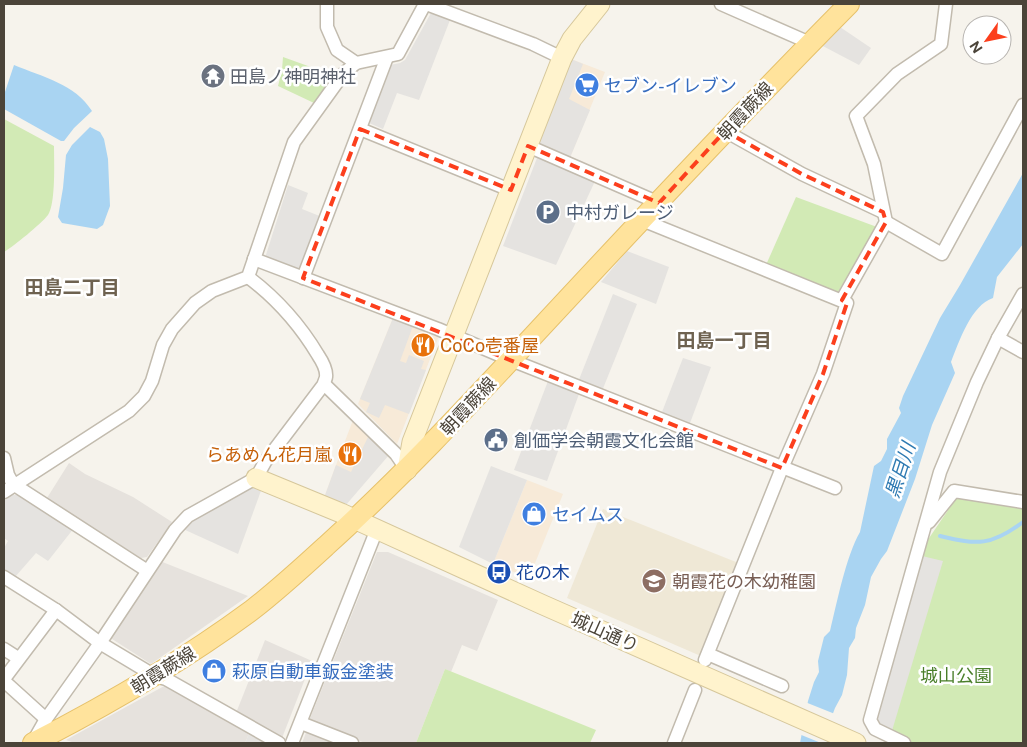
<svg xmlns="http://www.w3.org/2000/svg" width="1027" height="747" font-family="'Public Sans','Noto Sans JP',sans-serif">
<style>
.commercial{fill:#f7ead8}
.industrial{fill:#e6e2dd}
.education{fill:#efe8d6}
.green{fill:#d2eab5}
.parking{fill:#e5e3e0}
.water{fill:#a9d4f2}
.pier{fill:#f6f3ec}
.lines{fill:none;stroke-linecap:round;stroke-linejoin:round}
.stream{stroke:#a9d4f2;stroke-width:4}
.street-casing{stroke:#c2bbae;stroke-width:15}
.secondary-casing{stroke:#d6c79b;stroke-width:21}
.primary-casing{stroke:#e6c16a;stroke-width:22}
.street{stroke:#fff;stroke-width:12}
.secondary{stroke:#fff3cd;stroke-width:19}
.primary{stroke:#ffe39c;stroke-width:20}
.marked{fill:none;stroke:#fc3f1d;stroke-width:4;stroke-dasharray:10 6;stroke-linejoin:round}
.labels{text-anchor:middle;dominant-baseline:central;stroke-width:5;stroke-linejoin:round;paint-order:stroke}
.worship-label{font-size:18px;fill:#5b616d;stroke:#fff;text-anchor:start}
.shop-label{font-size:18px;fill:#366cbe;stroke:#fff;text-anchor:start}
.street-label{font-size:18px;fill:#4b4439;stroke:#fff}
.service-label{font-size:18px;fill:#4e5e75;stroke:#fff;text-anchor:start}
.food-label{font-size:18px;fill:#c56008;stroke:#fff;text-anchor:start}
.transit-label{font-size:18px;fill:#164399;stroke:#fff;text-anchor:start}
.education-label{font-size:18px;fill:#785e54;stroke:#fff;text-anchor:start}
.park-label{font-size:18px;fill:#4a7f2a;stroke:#fff}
.neighbourhood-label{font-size:19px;font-weight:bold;fill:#6e6250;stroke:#fff}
.water-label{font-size:19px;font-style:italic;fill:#2e7ab2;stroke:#fff}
</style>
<rect width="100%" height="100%" fill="#f6f3ec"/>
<!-- commercial -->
<g class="commercial">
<path d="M571 59 605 72 569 160 538 147Z"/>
<path d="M393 318 439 336 397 444 358 404Z"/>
<path d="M353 420 389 455 324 498 336 465Z"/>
<path d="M527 480 563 494 529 578 493 564Z"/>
</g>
<!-- industrial -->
<g class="industrial">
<path d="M69 463 85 474 133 497 172 522 147 557 141 558 47 498Z"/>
<path d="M377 552H388L498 600 477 651 462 645 451 672 445 669 416 743H365L309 721Z"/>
<path d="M160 561 248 596 151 664 109 637Z"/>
<path d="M265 640 312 661 282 738 236 713Z"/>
<path d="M166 685 250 731 245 743H75L66 740Z"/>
<path d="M307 730 341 743H302Z"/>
</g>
<!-- education -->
<path class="education" d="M603 509 741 564 703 657 567 598Z"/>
<!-- green -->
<g class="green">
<path d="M283 57 333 75 314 103 278 86 282 70Z"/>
<path d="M4 119 54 146C54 161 56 203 48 215 41 224 14 246 4 252Z"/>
<path d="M796 197 877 227 838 292 766 265Z"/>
<path d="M957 497 1023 508V743H911L878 728 925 544Z"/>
<path d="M445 669 596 730 590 743H416Z"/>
</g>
<!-- parking -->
<g class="parking">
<path d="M431 13 450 20 419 100 397 93 383 129 369 123 390 65 400 63 405 60Z"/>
<path d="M837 25 871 48 859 65 819 44Z"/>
<path d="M571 59 583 64 569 99 590 110 569 160 538 147Z"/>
<path d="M537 158 596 179 556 265 503 246Z"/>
<path d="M288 185 308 193 302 209 322 217 302 268 297 271 265 258Z"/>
<path d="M627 251 669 267 656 304 601 282Z"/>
<path d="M613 294 637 304 602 391 578 382Z"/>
<path d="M393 318 413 326 400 361 406 363 409 355 424 361 421 369 426 370 409 414 385 405 379 418 366 412 370 403 360 399Z"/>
<path d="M683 358 711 367 690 423 686 424 664 416 662 412Z"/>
<path d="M548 381 579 394 547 481 514 470Z"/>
<path d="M369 435 389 455 345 506 324 498 336 465 351 472Z"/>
<path d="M491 466 527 480 493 564 459 547Z"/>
<path d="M256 485 262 488 238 554 183 529 206 510 244 490Z"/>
<path d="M12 495H18L74 528 48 561 36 553 15 577 4 571V548L8 541 4 538V501Z"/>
<path d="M922 556 943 561 891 734 878 728 873 718Z"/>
<path d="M250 731 273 743H245Z"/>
</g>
<!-- water -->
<g class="water">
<path d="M14 65C43 77 75 84 92 111L74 128 64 141H61L4 109V95Z"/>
<path d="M90 127 100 132 104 139 108 159 110 206 103 225 97 229 62 223 58 217 63 188 66 155 72 145Z"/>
<path d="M1023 173V244L997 277 993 298C971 305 959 342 951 362L955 373 932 425 915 479 887 551 881 559 871 577 865 605 856 628 855 638 849 648 847 675 842 695 835 708 822 743H800L808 701 814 682 819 672 818 661 824 637 830 631C837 603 846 556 860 532L874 466 881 461 887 449V439L901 413 899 408 903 396 940 318 960 285Z"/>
</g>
<!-- pier -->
<path class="pier" d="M805 702 835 714 825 743H821L799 734Z"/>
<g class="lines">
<!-- stream -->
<path class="stream" d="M940 536C978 545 991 546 1023 522"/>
<defs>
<g id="street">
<path d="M327 4V27L337 50 356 63"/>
<path d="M426 4 533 44 562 58"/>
<path d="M721 4 810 43"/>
<path d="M360 129 510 190"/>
<path d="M725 131 802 174 883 212"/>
<path d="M528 146 659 203"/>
<path d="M642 220 847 303 823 374 782 468 705 660"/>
<path d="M886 222 942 254 1023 105"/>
<path d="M254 259 438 329 511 360 835 488"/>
<path d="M303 278 387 57"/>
<path d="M842 300 886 222 874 164 856 116 897 74 941 44 946 4"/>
<path d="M998 338 1023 352"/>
<path d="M324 384 396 454 407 470"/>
<path d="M4 458 8 475 13 484 146 570"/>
<path d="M4 492 129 411 144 396 152 381 163 345 172 329 195 303 212 291 248 277 294 142 343 74 356 63 398 54 425 4"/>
<path d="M929 522 954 491 1023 502"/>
<path d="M4 577 56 610 100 643 155 676 166 679 279 743"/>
<path d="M4 649 18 658"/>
<path d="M708 654 782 686"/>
<path d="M4 679 56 610"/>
<path d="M4 681 46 719"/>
<path d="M301 723 352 743"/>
<path d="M33 742 46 719 100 643 175 530 188 516 256 478 265 462 324 384C324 381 326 379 326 377 327 369 322 361 318 355 300 325 276 298 248 277"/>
<path d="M292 743 377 529"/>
<path d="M674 743 695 690"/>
<path d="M904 743 875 729 870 720 940 472 977 382 998 338 1023 294"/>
</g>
<g id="secondary">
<path d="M407 470 412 442 562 58 572 39 600 4"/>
<path d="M256 478 341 513 541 604 856 743"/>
</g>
<path id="primary" d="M33 743C109 704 183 661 252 610 278 590 303 567 327 545 401 478 467 407 534 335 638 223 742 112 849 4"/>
</defs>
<!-- street casing -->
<use href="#street" class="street-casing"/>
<!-- secondary casing -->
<use href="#secondary" class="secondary-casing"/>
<!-- primary casing -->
<use href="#primary" class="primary-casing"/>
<!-- street -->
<use href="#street" class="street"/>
<!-- secondary -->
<use href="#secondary" class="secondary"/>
<!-- primary -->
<use href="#primary" class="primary"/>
</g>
<!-- marked area -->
<path class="marked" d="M360 129 511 190 528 146 659 203 725 131 802 174 883 212 886 222 842 300 847 303 823 374 782 468 303 278Z"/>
<!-- icons -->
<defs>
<symbol id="temple-disc" viewBox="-11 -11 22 22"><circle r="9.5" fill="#6b7280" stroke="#fff"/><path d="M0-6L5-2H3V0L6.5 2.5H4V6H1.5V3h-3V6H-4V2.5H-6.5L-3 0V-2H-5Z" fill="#fff"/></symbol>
<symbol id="supermarket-disc" viewBox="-11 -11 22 22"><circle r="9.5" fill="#3f7fe0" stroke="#fff"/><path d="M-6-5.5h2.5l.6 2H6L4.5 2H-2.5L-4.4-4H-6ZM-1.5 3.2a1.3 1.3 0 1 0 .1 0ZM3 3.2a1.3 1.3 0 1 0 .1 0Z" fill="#fff"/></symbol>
<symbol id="parking-disc" viewBox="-11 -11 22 22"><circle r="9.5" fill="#5c6f8a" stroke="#fff"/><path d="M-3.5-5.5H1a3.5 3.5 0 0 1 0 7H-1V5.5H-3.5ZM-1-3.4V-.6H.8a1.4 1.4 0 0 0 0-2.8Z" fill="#fff"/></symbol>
<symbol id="restaurant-disc" viewBox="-11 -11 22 22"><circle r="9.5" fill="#e8710a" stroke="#fff"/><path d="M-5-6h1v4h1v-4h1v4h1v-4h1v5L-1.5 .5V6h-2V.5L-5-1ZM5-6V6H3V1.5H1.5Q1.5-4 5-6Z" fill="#fff"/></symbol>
<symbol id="civic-disc" viewBox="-11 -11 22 22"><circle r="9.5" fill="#5c6f8a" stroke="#fff"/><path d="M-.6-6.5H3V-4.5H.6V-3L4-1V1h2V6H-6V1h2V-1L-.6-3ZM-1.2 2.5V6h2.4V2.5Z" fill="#fff"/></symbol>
<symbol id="shop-disc" viewBox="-11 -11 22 22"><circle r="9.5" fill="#3f7fe0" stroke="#fff"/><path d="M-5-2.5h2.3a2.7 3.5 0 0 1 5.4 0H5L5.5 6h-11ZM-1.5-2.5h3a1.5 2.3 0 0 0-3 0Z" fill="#fff"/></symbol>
<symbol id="bus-disc" viewBox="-11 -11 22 22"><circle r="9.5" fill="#1a4fb4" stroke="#fff"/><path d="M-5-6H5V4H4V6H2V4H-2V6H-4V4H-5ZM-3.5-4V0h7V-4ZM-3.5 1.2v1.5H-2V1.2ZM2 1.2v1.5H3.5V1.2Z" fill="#fff"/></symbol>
<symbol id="school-disc" viewBox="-11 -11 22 22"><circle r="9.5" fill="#8d6e63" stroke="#fff"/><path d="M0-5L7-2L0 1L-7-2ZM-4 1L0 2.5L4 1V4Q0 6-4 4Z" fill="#fff"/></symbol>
</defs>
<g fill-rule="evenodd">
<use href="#temple-disc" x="199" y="62" width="28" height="28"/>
<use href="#supermarket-disc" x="573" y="71" width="28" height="28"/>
<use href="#parking-disc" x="534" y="198" width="28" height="28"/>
<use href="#restaurant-disc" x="409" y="331" width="28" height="28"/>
<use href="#civic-disc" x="482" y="426" width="28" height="28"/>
<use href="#restaurant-disc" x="336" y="440" width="28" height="28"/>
<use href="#shop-disc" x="520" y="500" width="28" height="28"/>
<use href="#bus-disc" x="485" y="558" width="28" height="28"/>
<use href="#school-disc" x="640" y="567" width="28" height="28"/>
<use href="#shop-disc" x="200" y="657" width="28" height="28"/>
</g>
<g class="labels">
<!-- worship labels -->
<g class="worship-label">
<text x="230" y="76">田島ノ神明神社</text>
</g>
<!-- shop labels -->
<g class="shop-label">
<text x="604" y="85">セブン-イレブン</text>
<text x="552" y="514">セイムス</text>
<text x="232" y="671">萩原自動車鈑金塗装</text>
</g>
<!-- street labels -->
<g class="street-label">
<text transform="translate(745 111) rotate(-47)">朝霞蕨線</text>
<text transform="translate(468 406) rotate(-47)">朝霞蕨線</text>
<text transform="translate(605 632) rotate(24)">城山通り</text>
<text transform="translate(163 670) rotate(-32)">朝霞蕨線</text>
</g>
<!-- service labels -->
<g class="service-label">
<text x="566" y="212">中村ガレージ</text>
<text x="514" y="440">創価学会朝霞文化会館</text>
</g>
<!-- food labels -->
<g class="food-label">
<text x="440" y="345">CoCo壱番屋</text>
<text x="332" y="454" text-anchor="end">らあめん花月嵐</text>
</g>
<!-- transit labels -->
<g class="transit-label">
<text x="516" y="572">花の木</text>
</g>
<!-- education labels -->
<g class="education-label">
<text x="672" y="581">朝霞花の木幼稚園</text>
</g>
<!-- park labels -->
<g class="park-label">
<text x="956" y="675">城山公園</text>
</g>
<!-- neighbourhood labels -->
<g class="neighbourhood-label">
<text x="72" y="287">田島二丁目</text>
<text x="724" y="340">田島一丁目</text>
</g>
<!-- water labels -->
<g class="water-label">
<text transform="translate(900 470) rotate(-72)">黒目川</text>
</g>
</g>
<!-- border -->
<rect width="1027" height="747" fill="none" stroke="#4b4439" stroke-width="10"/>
<!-- north arrow -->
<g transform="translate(987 40) rotate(237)"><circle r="24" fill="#ffffff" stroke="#b7b4b0"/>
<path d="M0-4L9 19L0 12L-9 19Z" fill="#fc3f1d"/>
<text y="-8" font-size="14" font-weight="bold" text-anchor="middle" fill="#4b4439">N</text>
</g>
</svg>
